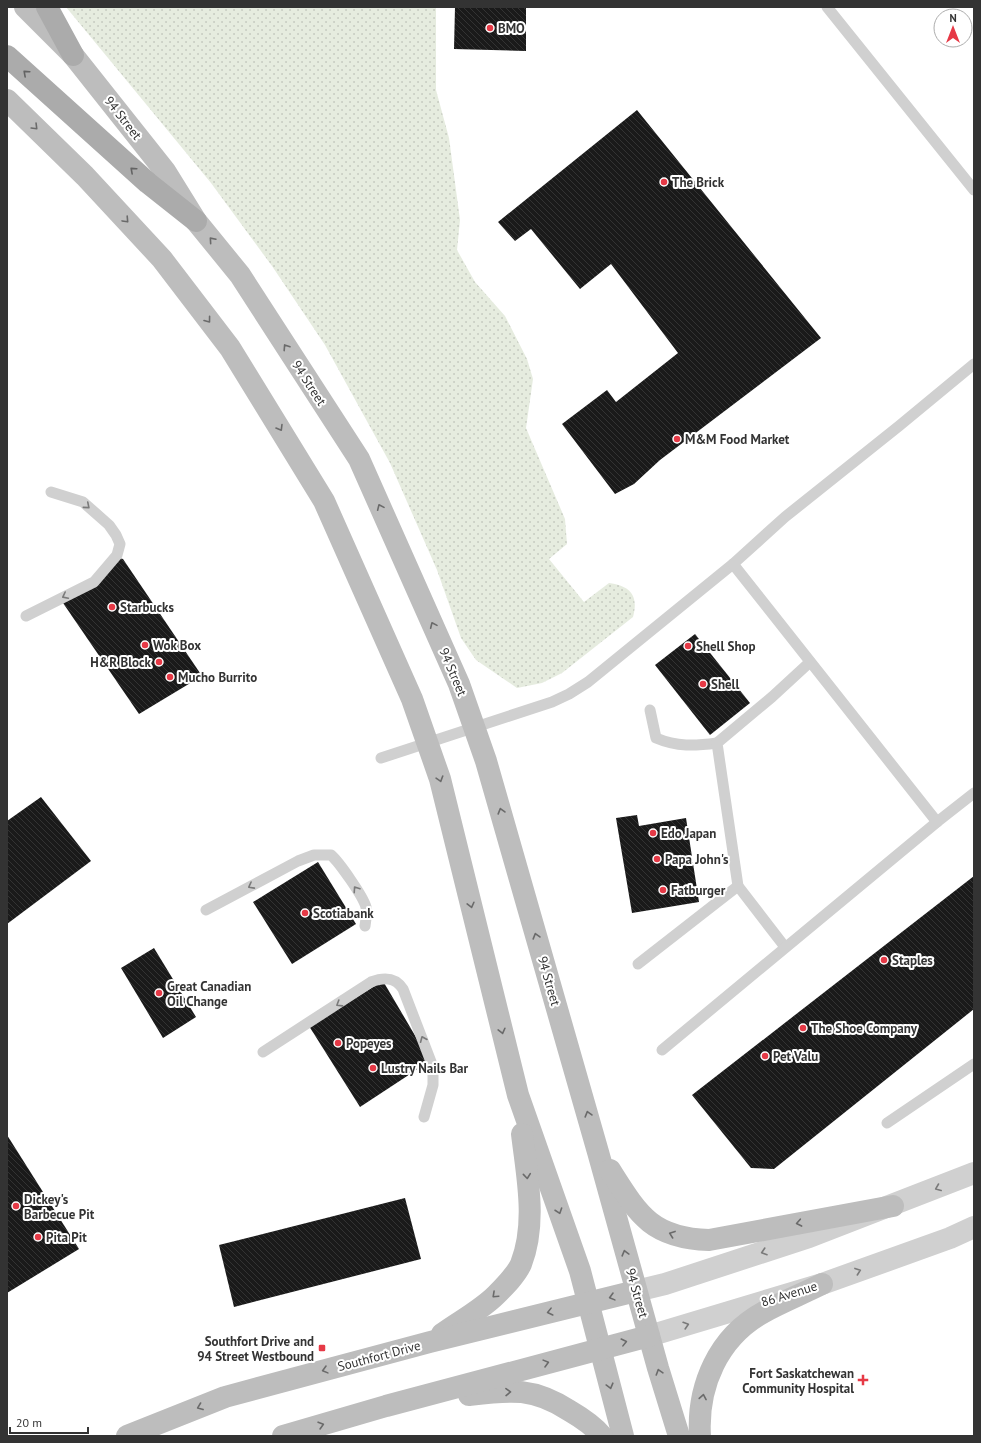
<svg xmlns="http://www.w3.org/2000/svg" width="981" height="1443" font-family="'PT Sans',sans-serif">
<style>
.grass{fill:url(#grass-dots)}
.building{fill:url(#building-back-hatch)}
.lines{fill:none;stroke-linecap:round;stroke-linejoin:round}
.service{stroke:#d0d0d0;stroke-width:11}
.tertiary{stroke:#d0d0d0;stroke-width:22}
.secondary{stroke:#bdbdbd;stroke-width:22}
.primary{stroke:#ababab;stroke-width:22}
.oneway{stroke:#636363}
.oneway2{stroke:#6a6a6a}
.oneway3{stroke:#7a7a7a}
.poi-dot{fill:#e63946;stroke:#fff;stroke-width:1.5}
.labels{text-anchor:middle;dominant-baseline:central;stroke-width:4;stroke-linejoin:round;paint-order:stroke}
.poi-label{font-size:13px;font-weight:bold;fill:#333;stroke:#fff;text-anchor:start}
.street-label{font-size:13px;fill:#333;stroke:#fff}
</style>
<defs>
<pattern id="grass-dots" width="8" height="8" patternUnits="userSpaceOnUse"><rect width="8" height="8" fill="#e6ecdf"/><path d="M2 2h.1M6 6h.1" fill="none" stroke="#c6cbc0" stroke-width="1.8" stroke-linecap="round"/></pattern>
<pattern id="building-back-hatch" width="6" height="6" patternUnits="userSpaceOnUse"><rect width="6" height="6" fill="#1a1a1a"/><path d="M-1 5l2 2M0 0l6 6M5-1l2 2" fill="none" stroke="#333"/></pattern>
</defs>
<rect width="100%" height="100%" fill="#fff"/>
<!-- grass -->
<path class="grass" d="M66 7H436V90L449 138 460 220 457 250 475 282 505 316 527 359 533 379 526 428 565 519 567 544 549 559 584 602 609 583C630 586 639 595 633 617L562 673 542 683 517 688 476 660 461 638 437 570 390 463 325 345 272 266 211 183Z"/>
<!-- building -->
<g class="building">
<path d="M455 7H526V51L454 49Z"/>
<path d="M637 110 821 338 660 460 634 484 615 494 562 424 607 390 616 402 678 353 611 264 580 289 531 229 515 241 498 222Z"/>
<path d="M119 558 123 559 202 676 139 714 63 603Z"/>
<path d="M695 634 750 703 710 735 655 665Z"/>
<path d="M41 797 91 861 7 924V821Z"/>
<path d="M637 815 639 826 686 818 699 902 632 913 616 818Z"/>
<path d="M318 862 356 924 292 964 253 902Z"/>
<path d="M974 876V1009L774 1169 751 1168 692 1095Z"/>
<path d="M154 948 196 1017 163 1038 121 968Z"/>
<path d="M383 981 430 1061 360 1107 309 1026Z"/>
<path d="M7 1135 79 1249 7 1293Z"/>
<path d="M405 1198 421 1259 234 1307 219 1245Z"/>
</g>
<g class="lines">
<!-- service -->
<g class="service">
<path d="M827 7 974 190"/>
<path d="M26 616 94 582 117 555 120 544 116 535 109 525 83 502 51 492"/>
<path d="M650 710 656 738C677 747 695 746 717 743"/>
<path d="M381 758 552 702 569 694 588 682 733 564 785 517 899 426 974 364"/>
<path d="M937 822 974 793"/>
<path d="M206 910 298 861 314 855H331C339 862 363 896 366 907 367 913 366 920 365 926"/>
<path d="M785 947 738 886 717 743 772 697 810 662"/>
<path d="M638 964 738 886"/>
<path d="M662 1050 937 822 733 564"/>
<path d="M263 1052 371 982C384 977 395 977 403 989L433 1067V1085L424 1117"/>
<path d="M887 1123 974 1064"/>
</g>
<!-- tertiary -->
<g class="tertiary">
<path d="M636 1291 665 1284 809 1237 974 1173"/>
<path d="M649 1336 822 1284 950 1238 974 1227"/>
</g>
<!-- secondary -->
<g class="secondary">
<path d="M25 7 73 55 165 171 196 221 240 275 359 459 459 684 486 761 598 1152 658 1368 679 1436"/>
<path d="M7 100 85 176 162 259 230 348 324 501 412 699 440 779 518 1095 580 1271 623 1436"/>
<path d="M610 1170C638 1214 651 1238 709 1240L893 1206"/>
<path d="M442 1334C460 1321 481 1310 496 1295 505 1286 516 1275 521 1264 537 1223 527 1176 522 1134"/>
<path d="M469 1395C511 1390 533 1387 570 1411 582 1418 593 1425 602 1436"/>
<path d="M127 1436 225 1397 430 1342 636 1291"/>
<path d="M283 1436 386 1406 649 1336"/>
<path d="M700 1436C697 1386 718 1337 764 1312 782 1302 802 1294 822 1284"/>
</g>
<!-- primary -->
<g class="primary">
<path d="M47 7 73 55"/>
<path d="M7 56 148 183 196 221"/>
</g>
</g>
<!-- one-way arrows -->
<defs><path id="oneway-chevron" d="M-2-3.5L2.5 0L-2 3.5" fill="none" stroke-width="1.6" stroke-linecap="round" stroke-linejoin="round"/></defs>
<g class="oneway">
<use href="#oneway-chevron" transform="translate(26 73) rotate(-138)"/>
<use href="#oneway-chevron" transform="translate(133 170) rotate(-138)"/>
</g>
<g class="oneway2">
<use href="#oneway-chevron" transform="translate(35 127) rotate(45)"/>
<use href="#oneway-chevron" transform="translate(126 220) rotate(47)"/>
<use href="#oneway-chevron" transform="translate(212 240) rotate(-131)"/>
<use href="#oneway-chevron" transform="translate(208 320) rotate(53)"/>
<use href="#oneway-chevron" transform="translate(286 347) rotate(-123)"/>
<use href="#oneway-chevron" transform="translate(280 428) rotate(59)"/>
<use href="#oneway-chevron" transform="translate(380 507) rotate(-114)"/>
<use href="#oneway-chevron" transform="translate(433 625) rotate(-114)"/>
<use href="#oneway-chevron" transform="translate(440 779) rotate(73)"/>
<use href="#oneway-chevron" transform="translate(501 811) rotate(-106)"/>
<use href="#oneway-chevron" transform="translate(471 905) rotate(76)"/>
<use href="#oneway-chevron" transform="translate(536 936) rotate(-106)"/>
<use href="#oneway-chevron" transform="translate(502 1031) rotate(76)"/>
<use href="#oneway-chevron" transform="translate(588 1114) rotate(-106)"/>
<use href="#oneway-chevron" transform="translate(527 1176) rotate(84)"/>
<use href="#oneway-chevron" transform="translate(559 1211) rotate(71)"/>
<use href="#oneway-chevron" transform="translate(799 1223) rotate(169)"/>
<use href="#oneway-chevron" transform="translate(672 1234) rotate(-160)"/>
<use href="#oneway-chevron" transform="translate(625 1253) rotate(-105)"/>
<use href="#oneway-chevron" transform="translate(495 1295) rotate(137)"/>
<use href="#oneway-chevron" transform="translate(612 1297) rotate(165)"/>
<use href="#oneway-chevron" transform="translate(550 1312) rotate(166)"/>
<use href="#oneway-chevron" transform="translate(624 1342) rotate(-14)"/>
<use href="#oneway-chevron" transform="translate(546 1363) rotate(-15)"/>
<use href="#oneway-chevron" transform="translate(325 1370) rotate(165)"/>
<use href="#oneway-chevron" transform="translate(659 1372) rotate(-107)"/>
<use href="#oneway-chevron" transform="translate(610 1386) rotate(75)"/>
<use href="#oneway-chevron" transform="translate(508 1392) rotate(-1)"/>
<use href="#oneway-chevron" transform="translate(703 1397) rotate(-80)"/>
<use href="#oneway-chevron" transform="translate(200 1407) rotate(159)"/>
<use href="#oneway-chevron" transform="translate(321 1425) rotate(-16)"/>
</g>
<g class="oneway3">
<use href="#oneway-chevron" transform="translate(87 506) rotate(40)"/>
<use href="#oneway-chevron" transform="translate(65 596) rotate(153)"/>
<use href="#oneway-chevron" transform="translate(251 886) rotate(152)"/>
<use href="#oneway-chevron" transform="translate(356 889) rotate(-124)"/>
<use href="#oneway-chevron" transform="translate(339 1004) rotate(148)"/>
<use href="#oneway-chevron" transform="translate(423 1039) rotate(-113)"/>
<use href="#oneway-chevron" transform="translate(938 1188) rotate(158)"/>
<use href="#oneway-chevron" transform="translate(764 1252) rotate(162)"/>
<use href="#oneway-chevron" transform="translate(858 1271) rotate(-20)"/>
<use href="#oneway-chevron" transform="translate(686 1325) rotate(-17)"/>
</g>
<!-- markers -->
<g class="poi-dot">
<circle cx="490" cy="28" r="4"/>
<circle cx="664" cy="182" r="4"/>
<circle cx="677" cy="439" r="4"/>
<circle cx="112" cy="607" r="4"/>
<circle cx="145" cy="645" r="4"/>
<circle cx="688" cy="646" r="4"/>
<circle cx="159" cy="662" r="4"/>
<circle cx="170" cy="677" r="4"/>
<circle cx="703" cy="684" r="4"/>
<circle cx="653" cy="833" r="4"/>
<circle cx="657" cy="859" r="4"/>
<circle cx="663" cy="890" r="4"/>
<circle cx="305" cy="913" r="4"/>
<circle cx="884" cy="960" r="4"/>
<circle cx="159" cy="993" r="4"/>
<circle cx="803" cy="1028" r="4"/>
<circle cx="338" cy="1043" r="4"/>
<circle cx="765" cy="1056" r="4"/>
<circle cx="373" cy="1068" r="4"/>
<circle cx="16" cy="1206" r="4"/>
<circle cx="38" cy="1237" r="4"/>
<rect x="318" y="1344" width="8" height="8" rx="2"/>
<path d="M861 1374h4v4h4v4h-4v4h-4v-4h-4v-4h4z"/>
</g>
<g class="labels">
<!-- poi labels -->
<g class="poi-label">
<text x="498" y="28">BMO</text>
<text x="672" y="182">The Brick</text>
<text x="685" y="439">M&amp;M Food Market</text>
<text x="120" y="607">Starbucks</text>
<text x="153" y="645">Wok Box</text>
<text x="696" y="646">Shell Shop</text>
<text x="151" y="662" text-anchor="end">H&amp;R Block</text>
<text x="178" y="677">Mucho Burrito</text>
<text x="711" y="684">Shell</text>
<text x="661" y="833">Edo Japan</text>
<text x="665" y="859">Papa John's</text>
<text x="671" y="890">Fatburger</text>
<text x="313" y="913">Scotiabank</text>
<text x="892" y="960">Staples</text>
<text x="167" y="986">Great Canadian<tspan x="167" dy="15">Oil Change</tspan></text>
<text x="811" y="1028">The Shoe Company</text>
<text x="346" y="1043">Popeyes</text>
<text x="773" y="1056">Pet Valu</text>
<text x="381" y="1068">Lustry Nails Bar</text>
<text x="24" y="1199">Dickey's<tspan x="24" dy="15">Barbecue Pit</tspan></text>
<text x="46" y="1237">Pita Pit</text>
<text x="314" y="1341" text-anchor="end">Southfort Drive and<tspan x="314" dy="15">94 Street Westbound</tspan></text>
<text x="854" y="1373" text-anchor="end">Fort Saskatchewan<tspan x="854" dy="15">Community Hospital</tspan></text>
</g>
<!-- street labels -->
<g class="street-label">
<text transform="translate(123 118) rotate(52)">94 Street</text>
<text transform="translate(309 383) rotate(57)">94 Street</text>
<text transform="translate(453 672) rotate(67)">94 Street</text>
<text transform="translate(549 981) rotate(74)">94 Street</text>
<text transform="translate(637 1293) rotate(74)">94 Street</text>
<text transform="translate(789 1294) rotate(-17)">86 Avenue</text>
<text transform="translate(379 1356) rotate(-15)">Southfort Drive</text>
</g>
</g>
<!-- border -->
<rect width="981" height="1443" fill="none" stroke="#333333" stroke-width="16"/>
<!-- north arrow -->
<g transform="translate(953 28)"><circle r="19" fill="#ffffff" stroke="#adadad"/>
<path d="M0-3L7 15L0 10L-7 15Z" fill="#e63946"/>
<text y="-6" font-size="11" font-weight="bold" text-anchor="middle" fill="#333333">N</text>
</g>
<!-- scale -->
<path d="M10 1427v6h78v-6" fill="none" stroke="#333333" stroke-width="2"/>
<text x="16" y="1427" font-size="12" fill="#333333" stroke="#ffffff" stroke-width="3" paint-order="stroke">20 m</text>
</svg>
